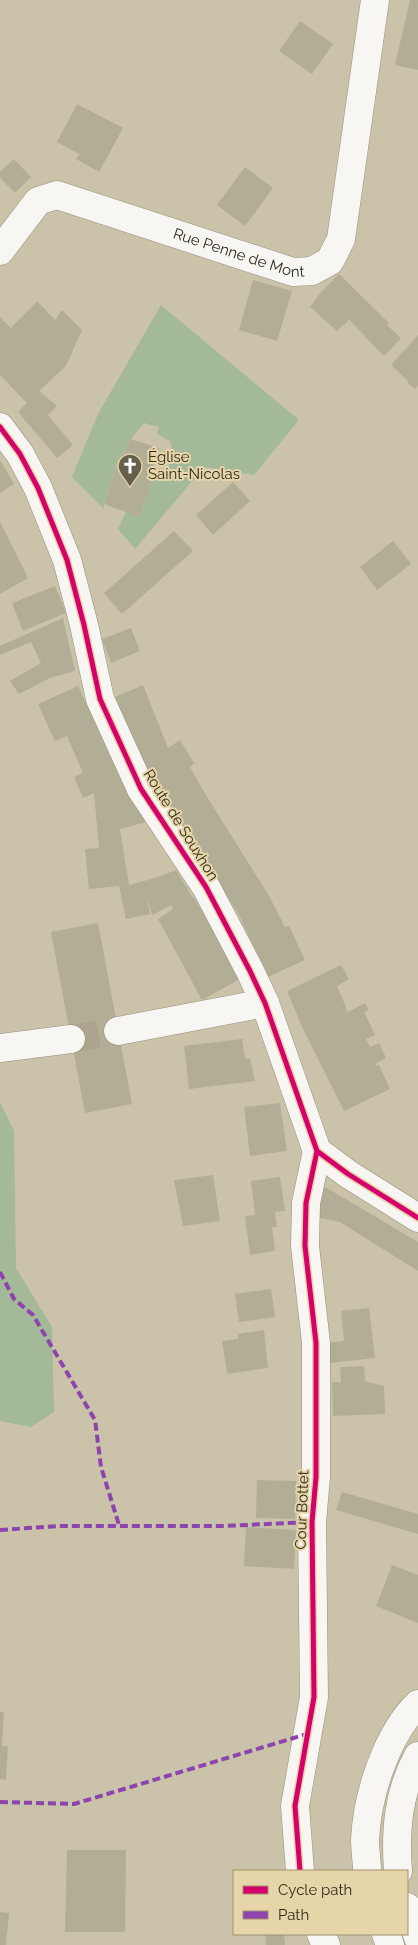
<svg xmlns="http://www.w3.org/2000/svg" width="418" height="1945" font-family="Raleway,sans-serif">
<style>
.green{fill:#a3b998}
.building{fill:#b2ae95}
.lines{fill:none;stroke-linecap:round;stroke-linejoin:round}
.minor-tunnel{stroke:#aca48d;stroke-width:28;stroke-dasharray:28 14;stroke-linecap:butt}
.minor-casing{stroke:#968f7c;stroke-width:29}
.major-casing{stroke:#968f7c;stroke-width:29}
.minor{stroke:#f7f6f2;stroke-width:28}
.major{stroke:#f7f6f2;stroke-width:28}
.quiet{stroke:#8e44ad;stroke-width:4;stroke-dasharray:8 4;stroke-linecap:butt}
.cycleway-casing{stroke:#e6d5a9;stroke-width:8}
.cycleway{stroke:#d6006c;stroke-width:5}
.labels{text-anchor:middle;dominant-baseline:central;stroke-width:4;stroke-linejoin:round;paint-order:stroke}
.street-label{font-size:15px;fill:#302a19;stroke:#e6d5a9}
.poi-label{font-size:15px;fill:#302a19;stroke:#e6d5a9;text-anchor:start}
</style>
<rect width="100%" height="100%" fill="#cbc2aa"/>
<!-- green -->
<g class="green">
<path d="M161 305 299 420 254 475 204 467 135 549 118 529 126 512 139 517 156 470 166 474 173 452 170 441 157 434 159 427 144 423 131 439 121 459 119 458 104 504V509L72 477 98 414Z"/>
<path d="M0 1102 14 1131 16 1268 52 1327 54 1412 31 1427 0 1421Z"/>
</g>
<!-- building -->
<g class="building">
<path d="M410 0H418V70L395 65Z"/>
<path d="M300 21 333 44 312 74 279 51Z"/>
<path d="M77 104 123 128 99 172 76 159 79 154 57 142Z"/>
<path d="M14 159 31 177 15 193 0 178V172Z"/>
<path d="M245 167 273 188 245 226 217 205Z"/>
<path d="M339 274 389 323 387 325 401 338 384 356 337 307 349 320 337 331 310 307 321 292Z"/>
<path d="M253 280 292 291 277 341 239 330Z"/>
<path d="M37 301 55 320 62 310 82 330 66 366 39 391 57 406 48 415 73 445 57 458 18 412 27 403 0 375V317L11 328Z"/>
<path d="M418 335V385L415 389 407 382 408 381 391 365Z"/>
<path d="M131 439 159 448 152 469 156 470 139 517 104 504 120 457 121 459Z"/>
<path d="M0 460 14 484 0 493Z"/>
<path d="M233 482 250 501 213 535 196 515Z"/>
<path d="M0 522 28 578 0 594Z"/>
<path d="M174 531 193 551 122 614 104 593Z"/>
<path d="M393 541 411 564 377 590 360 567Z"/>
<path d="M55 586 66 613 23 631 12 603Z"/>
<path d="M63 618 75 671 50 678 19 694 10 681 41 663 31 642 0 655V646Z"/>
<path d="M131 628 140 651 111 663 102 639Z"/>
<path d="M143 685 168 748 180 740 194 763 190 767 204 792 268 894 285 927 289 926 305 960 268 977 239 915 142 760 115 697Z"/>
<path d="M78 686 121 778 146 822 120 829 129 885 155 878 176 870 193 898 194 897 240 979 202 1000 158 919 173 909 171 905 152 915 147 896 150 914 126 919 119 886 89 889 85 849 99 848 94 793 83 798 74 777 83 773 67 736 55 741 38 704Z"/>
<path d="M98 923 132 1104 85 1113 51 932Z"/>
<path d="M341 965 349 979 337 986 346 1007 345 1008 348 1012 365 1003 369 1010 364 1012 375 1035 366 1039 370 1047 379 1043 386 1058 375 1064 376 1066 379 1065 390 1089 344 1111 303 1029 287 991Z"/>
<path d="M242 1039 245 1059 250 1058 255 1081 189 1089 184 1046Z"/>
<path d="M280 1103 287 1151 250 1156 244 1107Z"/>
<path d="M213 1175 220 1221 183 1226 174 1180Z"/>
<path d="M280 1177 285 1211 275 1212 277 1227H272L275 1251 250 1255 245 1216 255 1215 251 1181Z"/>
<path d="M316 1186 327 1188 418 1242V1271L340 1222 311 1216Z"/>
<path d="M271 1289 275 1317 239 1322 235 1294Z"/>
<path d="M369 1308 375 1358 330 1363 328 1343 344 1341 341 1311Z"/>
<path d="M264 1330 268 1368 227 1374 222 1341 238 1339V1334Z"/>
<path d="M364 1366 365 1381 384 1386 385 1414 333 1416 332 1382H341L340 1367Z"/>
<path d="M257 1480 296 1481 295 1519 256 1518Z"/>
<path d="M342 1492 418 1514V1534L336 1510Z"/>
<path d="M246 1527 296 1530 294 1569 244 1566Z"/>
<path d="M392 1565 418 1575V1623L376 1606Z"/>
<path d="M0 1712H4L2 1746H8L6 1780 0 1779Z"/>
<path d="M67 1850H126L125 1932H65Z"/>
<path d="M0 1912 9 1913 6 1945H0Z"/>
<path d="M265 1934H284L285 1945H266Z"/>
</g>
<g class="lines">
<!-- minor-tunnel -->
<path class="minor-tunnel" d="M71 1039 118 1031"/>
<defs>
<g id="minor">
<path id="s1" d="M0 251 38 201 57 195 293 272 312 271 330 261 341 239 375 0"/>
<path d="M0 427 20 454 38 488 67 560 84 625 100 699 141 789 206 887 250 971 265 1003 317 1151 348 1174 418 1218"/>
<path d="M118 1031 265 1003"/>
<path d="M0 1048 71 1039"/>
<path d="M300 1871 295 1806 314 1697 312 1522 316 1477V1343L305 1246 306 1203 317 1151"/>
<path d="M321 1934 326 1945"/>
</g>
<g id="major">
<path d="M367 1871C367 1861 365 1850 365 1840 367 1796 386 1735 418 1704"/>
<path d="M398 1871C395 1831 398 1792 418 1756"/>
<path d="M407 1907 418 1937"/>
<path d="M386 1934 390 1945"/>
</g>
</defs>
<!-- minor casing -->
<use href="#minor" class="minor-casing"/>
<!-- major casing -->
<use href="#major" class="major-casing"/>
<!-- minor -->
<use href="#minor" class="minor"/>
<!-- major -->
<use href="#major" class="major"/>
<!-- quiet -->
<g class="quiet">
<path d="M0 1272 14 1299 33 1315 95 1420 101 1467 119 1525"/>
<path d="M0 1530 58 1526H223L312 1522"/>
<path d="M0 1802 74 1804 307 1734"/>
</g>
<defs>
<g id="cycleway">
<path d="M0 427 20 454 38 488 67 560 84 625 100 699 141 789 206 887 250 971 265 1003 317 1151 348 1174 418 1218"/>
<path d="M300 1871 295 1806 314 1697 312 1522 316 1477V1343L305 1246 306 1203 317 1151"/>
</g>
</defs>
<!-- cycleway casing -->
<use href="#cycleway" class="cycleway-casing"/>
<!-- cycleway -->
<use href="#cycleway" class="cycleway"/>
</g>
<!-- icons -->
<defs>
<symbol id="church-pin" viewBox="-11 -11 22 30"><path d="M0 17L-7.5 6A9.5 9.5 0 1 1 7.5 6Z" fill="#665f4c" stroke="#e6d5a9"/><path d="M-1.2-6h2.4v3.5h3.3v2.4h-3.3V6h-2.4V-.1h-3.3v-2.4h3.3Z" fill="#fff"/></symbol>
</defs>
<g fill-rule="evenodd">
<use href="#church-pin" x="116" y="452" width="28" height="38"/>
</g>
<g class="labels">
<!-- street labels -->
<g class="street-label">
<text stroke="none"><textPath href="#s1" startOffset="274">Rue Penne de Mont</textPath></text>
<text transform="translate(181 825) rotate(58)">Route de Souxhon</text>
<text transform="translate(302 1510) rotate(-88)">Cour Bottet</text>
</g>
<!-- poi labels -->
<g class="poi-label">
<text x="148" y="457">Église<tspan x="148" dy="17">Saint-Nicolas</tspan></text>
</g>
</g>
<!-- legend -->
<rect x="233" y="1870" width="175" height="65" fill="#e6d5a9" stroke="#9d916f"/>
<rect x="243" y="1886" width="25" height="8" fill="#d6006c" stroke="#9d916f"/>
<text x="278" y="1895" font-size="15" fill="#302a19">Cycle path</text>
<rect x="243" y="1911" width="25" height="8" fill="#8e44ad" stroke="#9d916f"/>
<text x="278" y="1920" font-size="15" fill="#302a19">Path</text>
</svg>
